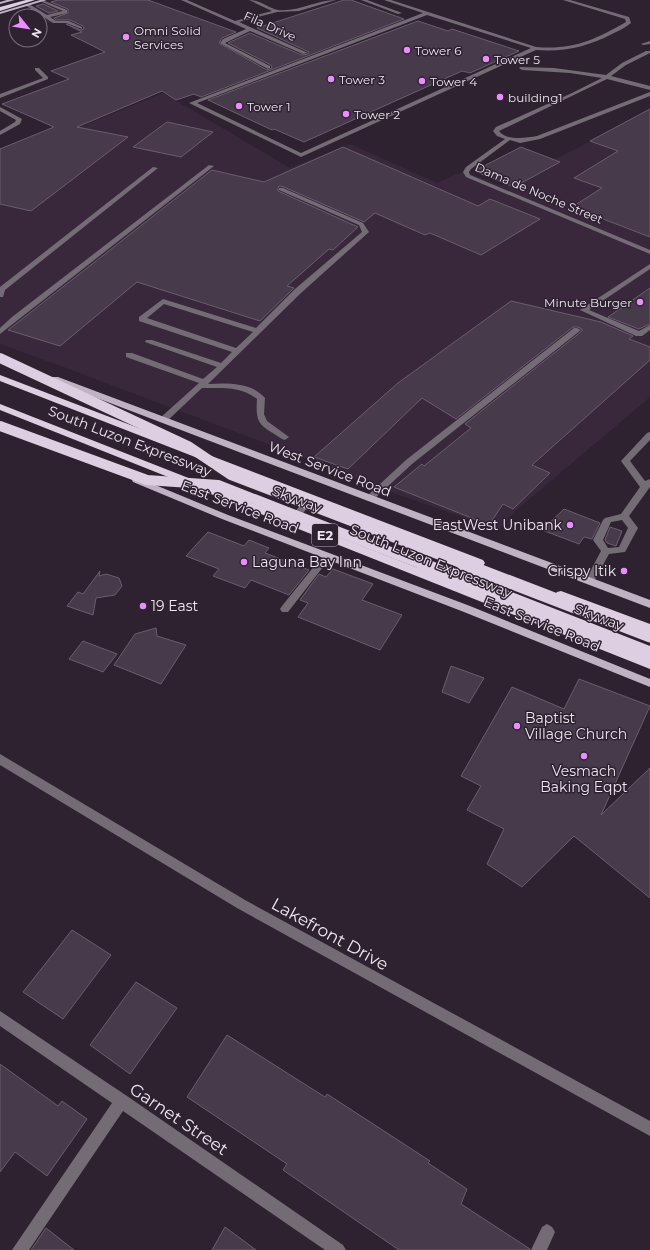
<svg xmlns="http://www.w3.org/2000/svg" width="650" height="1250" font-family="Montserrat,sans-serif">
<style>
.built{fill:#39283c}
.building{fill:#473a4a;stroke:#6b5d6e}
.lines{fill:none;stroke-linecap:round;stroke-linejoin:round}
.minor{fill:#736c74;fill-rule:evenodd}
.major{fill:#bfb2c2;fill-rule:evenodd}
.highway{fill:#decee1;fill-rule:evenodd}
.highway-bridge-far1{stroke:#decee1;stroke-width:10}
.highway-bridge{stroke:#decee1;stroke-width:13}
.poi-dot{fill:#ea8dfd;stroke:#2e2231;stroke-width:1.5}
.labels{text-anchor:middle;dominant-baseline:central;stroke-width:3;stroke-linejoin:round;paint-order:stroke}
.far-street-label{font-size:12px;fill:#ede5ef;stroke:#2e2231}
.far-poi-label{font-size:12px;fill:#ede5ef;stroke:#2e2231;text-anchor:start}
.shield{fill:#2e2231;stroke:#b4aab6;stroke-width:1}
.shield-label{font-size:13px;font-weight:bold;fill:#ede5ef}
.street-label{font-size:14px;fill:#ede5ef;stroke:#2e2231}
.poi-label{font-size:14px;fill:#ede5ef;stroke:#2e2231;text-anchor:start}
.near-street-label{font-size:17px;fill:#ede5ef;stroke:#2e2231}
</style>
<rect width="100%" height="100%" fill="#2e2231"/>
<!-- built -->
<g class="built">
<path d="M54 0 83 13 49 23 40 18V16H37L25 9Z"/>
<path d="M163 93 290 168 350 144 437 183 464 171 501 186 604 135 650 109V397L514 512 499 530 371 485 292 453 53 363 0 344V160Z"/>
</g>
<!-- building -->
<g class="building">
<path d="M58 0H148L236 32 222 38 219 43 267 70 272 68 271 65 228 43 250 33 302 55 308 54 309 52 257 28 344 0H351L404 19 201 97 194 94 176 100 162 91 77 127 128 137 31 211 0 204V149L54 127 2 104 69 79 51 71 105 52 71 35 82 32 66 24 81 30 84 29 83 26 70 20H56L54 18 68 13V9L51 2Z"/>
<path d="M43 4 58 11 49 13 36 6Z"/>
<path d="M418 21 448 31 452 29 519 51 470 73 462 71 304 142 274 129 272 130 208 100Z"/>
<path d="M650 109V237L572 207 602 188 574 178 618 151 590 141Z"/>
<path d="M167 122 213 132 181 157 133 147Z"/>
<path d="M343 147 478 206 490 199 540 219 481 255 430 233 425 235 375 213 364 222 284 187 279 186 278 188V191L358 227 333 250 329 249 287 286 294 288 260 321 137 282 60 346 8 330 212 170 264 182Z"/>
<path d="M521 147 560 162 514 187 474 171Z"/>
<path d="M650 288V324L639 329 608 317Z"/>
<path d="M511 301 601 322 633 336 629 339 650 347V360L532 465 550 473 513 509 503 504 489 525 394 487 422 464 424 466 471 428 465 424 582 331V329L578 327H573L456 419 422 398 348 469 314 457 398 383Z"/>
<path d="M564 509 600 523 592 539 584 537 579 544 542 530Z"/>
<path d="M610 527 622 531 616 546 607 543 605 540Z"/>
<path d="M208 532 244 546 249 540 269 548 265 553 309 570 289 595 251 580 245 588 213 576 219 569 186 556Z"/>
<path d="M333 569 373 584 362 600 402 615 380 650 298 617 308 603 300 600 319 574 326 577Z"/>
<path d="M100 571 99 576 106 574 119 578 122 586 115 595 96 598 93 615 67 606 78 592 83 594Z"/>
<path d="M156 628 157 636 186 645 161 684 114 665 135 634Z"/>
<path d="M83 641 117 654 103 672 69 659Z"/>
<path d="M451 666 484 678 469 703 442 692Z"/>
<path d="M579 679 650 706 601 815 650 768V898L574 836 522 887 487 864 504 829 467 810 481 786 461 776 512 687 564 709Z"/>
<path d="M72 930 111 955 63 1019 23 992Z"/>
<path d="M136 982 177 1008 130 1074 90 1045Z"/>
<path d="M227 1035 325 1097 327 1094 430 1161 428 1163 467 1189 461 1204 530 1249V1250H399L283 1170 287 1164 187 1097Z"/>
<path d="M0 1064 58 1106 62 1101 87 1119 47 1176 15 1152 0 1172Z"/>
<path d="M225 1227 256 1250H212Z"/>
<path d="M46 1228 74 1250H31Z"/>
</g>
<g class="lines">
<!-- minor -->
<g class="minor">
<path d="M42 0 67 10V13L50 17 56 21H69L82 27V29L66 23H53L25 5 29 4 47 15 63 11 42 2Z"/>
<path d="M181 0H187L235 21 272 11 249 0C260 0 268 8 278 10 298 12 317 0 336 0L299 11 277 12 239 22 308 53 303 54 250 31 225 43 270 66V68L268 69 220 43 223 39 246 29Z"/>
<path d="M361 0H367L402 13 398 14Z"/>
<path d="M384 0H391L536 47C574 50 594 40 626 22L625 19 563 0H570L629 17 631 23C626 27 619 31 612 34 587 47 564 52 536 50L301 157 189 103 423 13ZM427 15 531 48 301 153 197 103Z"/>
<path d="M650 41V44L643 45 641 44Z"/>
<path d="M646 51H650V53L626 65 611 76 650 86V90L607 79 499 131C506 141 526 138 537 136L650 92V96L540 139 520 143 510 140 471 169 469 172 470 175 650 250V254L466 177 463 172 466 167 505 139 497 136 493 131 496 127 572 93 602 78 570 73 522 70 519 68 520 67 554 68 606 75 622 63Z"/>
<path d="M35 68H39L48 77V79L0 98V94L43 78 35 70Z"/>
<path d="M0 107 22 119 20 124 0 135V131L15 122 16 120 0 111Z"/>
<path d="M209 165 214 166 0 334V328L12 317Z"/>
<path d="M153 167 158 168 5 290 3 297H0V287Z"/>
<path d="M279 188H283L363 223 369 232 301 293 208 384C227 383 251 382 265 398L264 414 267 421 289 437 285 440 282 439C261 425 255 426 257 399 241 386 222 388 202 388L166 422H160L159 420 160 418 199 383 126 357V353H132L203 379 217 367 145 342 146 340H152L221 363 232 352 139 321V317L163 299 256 328 295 289 362 232 359 225 279 190ZM164 304 253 332 236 348 147 318Z"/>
<path d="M650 264V269L589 310 639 331 650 325V330L642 336H636L580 310Z"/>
<path d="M574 328H577L581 330 412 464 373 500H367L366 498 367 496 406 460Z"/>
<path d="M650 432V440L630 461 645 481 650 479V487L629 516 638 528 625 552 609 554 593 583H587L585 581 601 551 593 540 603 520 605 518 621 514 640 487 621 461 647 433ZM622 520 628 528 619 547 608 548 603 540 611 522Z"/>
<path d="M310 496 313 497 314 499 313 501 295 523H289L287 521 289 519 307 497Z"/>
<path d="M327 553 330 554 332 556 330 558 288 612H282L280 609 282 606 324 554Z"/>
<path d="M0 754 245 900 650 1121V1136L237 908 0 765Z"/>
<path d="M0 1011 127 1096 343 1245 346 1250H325L123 1111 29 1250H12L112 1103 0 1026Z"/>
<path d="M547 1224 552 1227 555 1232 547 1250H531L542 1227Z"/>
</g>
<!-- major -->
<g class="major">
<path d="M7 0H15L0 4V2Z"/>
<path d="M40 0H47L0 14V12Z"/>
<path d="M52 377H58L650 600V608L52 381Z"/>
<path d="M136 477 228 515 470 606 650 679V687L464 612 222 519 133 482 132 480 133 478Z"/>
</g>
<!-- highway -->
<g class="highway">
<path d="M26 0H35L0 11V7Z"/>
<path d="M0 375 483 560 485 563 483 566H475L0 381Z"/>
<path d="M0 404 650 659V669L0 410Z"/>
<path d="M561 591 650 624V634L557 598 555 595 557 592Z"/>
</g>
<!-- highway-bridge-far1 -->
<g class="highway-bridge-far1">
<path d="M0 358 188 446 231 475 466 565"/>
<path d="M0 426 147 480 218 485 424 565"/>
</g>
<!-- highway-bridge -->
<g class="highway-bridge">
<path d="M422 564 650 653"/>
<path d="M463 564 650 636"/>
</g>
</g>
<!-- markers -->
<g class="poi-dot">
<circle cx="126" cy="37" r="4"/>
<circle cx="407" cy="50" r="4"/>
<circle cx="486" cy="59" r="4"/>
<circle cx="331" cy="79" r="4"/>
<circle cx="422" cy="81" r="4"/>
<circle cx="500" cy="97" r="4"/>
<circle cx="239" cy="106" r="4"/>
<circle cx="346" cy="114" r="4"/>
<circle cx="640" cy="302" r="4"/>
<circle cx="570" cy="525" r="4"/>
<circle cx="244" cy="562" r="4"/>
<circle cx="624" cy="571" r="4"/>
<circle cx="143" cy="606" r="4"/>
<circle cx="517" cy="726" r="4"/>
<circle cx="584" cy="756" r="4"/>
</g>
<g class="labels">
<!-- far-street labels -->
<g class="far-street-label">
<text transform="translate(270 26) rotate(24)">Fila Drive</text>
<text transform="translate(539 193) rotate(23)">Dama de Noche Street</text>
</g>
<!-- far-poi labels -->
<g class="far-poi-label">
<text x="134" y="30">Omni Solid<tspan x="134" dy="14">Services</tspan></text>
<text x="415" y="50">Tower 6</text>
<text x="494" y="59">Tower 5</text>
<text x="339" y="79">Tower 3</text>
<text x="430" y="81">Tower 4</text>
<text x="508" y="97">building1</text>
<text x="247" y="106">Tower 1</text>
<text x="354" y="114">Tower 2</text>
<text x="632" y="302" text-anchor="end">Minute Burger</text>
</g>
<!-- shield labels -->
<rect class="shield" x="312" y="524" width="26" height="22" rx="3"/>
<g class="shield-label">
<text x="325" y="535">E2</text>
</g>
<!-- street labels -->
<g class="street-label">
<text transform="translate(130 441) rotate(21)">South Luzon Expressway</text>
<text transform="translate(330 469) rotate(21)">West Service Road</text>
<text transform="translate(297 499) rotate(21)">Skyway</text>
<text transform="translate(240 507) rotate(21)">East Service Road</text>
<text transform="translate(431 561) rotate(22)">South Luzon Expressway</text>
<text transform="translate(599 617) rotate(21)">Skyway</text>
<text transform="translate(542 624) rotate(22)">East Service Road</text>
</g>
<!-- poi labels -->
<g class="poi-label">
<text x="562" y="525" text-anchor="end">EastWest Unibank</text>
<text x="252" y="562">Laguna Bay Inn</text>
<text x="616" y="571" text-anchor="end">Crispy Itik</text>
<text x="151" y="606">19 East</text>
<text x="525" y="718">Baptist<tspan x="525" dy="16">Village Church</tspan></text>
<text x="584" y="771" text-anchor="middle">Vesmach<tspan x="584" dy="16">Baking Eqpt</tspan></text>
</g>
<!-- near-street labels -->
<g class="near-street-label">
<text transform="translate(330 934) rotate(29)">Lakefront Drive</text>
<text transform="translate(179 1119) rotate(34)">Garnet Street</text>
</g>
</g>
<!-- north arrow -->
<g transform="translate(28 28) rotate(120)"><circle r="19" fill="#2e2231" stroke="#7a707d"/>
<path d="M0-3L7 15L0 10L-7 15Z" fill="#ea8dfd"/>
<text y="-6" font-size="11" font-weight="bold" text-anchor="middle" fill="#ede5ef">N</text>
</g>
</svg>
